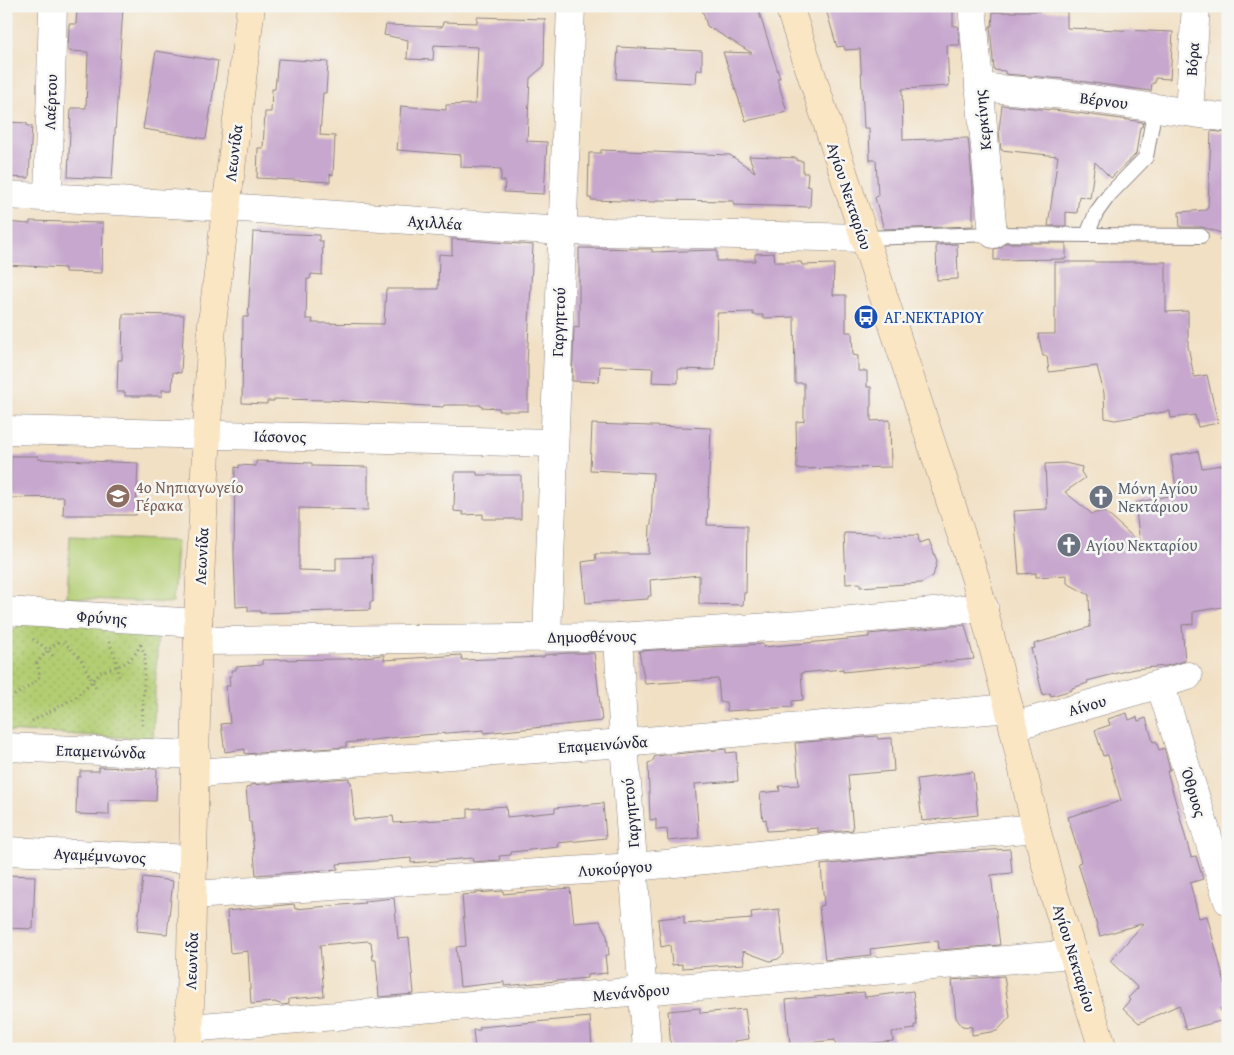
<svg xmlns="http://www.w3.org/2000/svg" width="1234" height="1055" font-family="'Gentium Book Plus',serif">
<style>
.park{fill:url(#park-dots);stroke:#6a7856}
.pitch{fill:#b2cd72;stroke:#6a7856}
.building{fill:#c7a7ce}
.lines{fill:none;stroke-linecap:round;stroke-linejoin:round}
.lane-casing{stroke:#8a8180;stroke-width:16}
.street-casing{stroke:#8a8180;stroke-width:29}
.secondary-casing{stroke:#8a8180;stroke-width:29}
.path{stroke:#8a8180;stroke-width:3;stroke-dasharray:1 4;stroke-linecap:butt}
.lane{stroke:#fff;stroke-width:14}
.street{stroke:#fff;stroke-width:28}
.secondary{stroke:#fbe6c4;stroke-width:28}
.labels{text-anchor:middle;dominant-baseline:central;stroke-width:5;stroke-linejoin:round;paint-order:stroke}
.street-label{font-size:16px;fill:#22223b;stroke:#f6f6f2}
.transit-label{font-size:16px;fill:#164399;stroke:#f6f6f2;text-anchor:start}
.education-label{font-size:16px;fill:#785e54;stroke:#f6f6f2;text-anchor:start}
.worship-label{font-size:16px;fill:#5b616d;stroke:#f6f6f2;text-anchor:start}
</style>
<defs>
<pattern id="park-dots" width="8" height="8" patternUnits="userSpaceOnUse" patternTransform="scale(1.25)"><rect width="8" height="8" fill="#b2cd72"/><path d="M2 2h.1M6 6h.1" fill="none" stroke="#99b064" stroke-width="1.8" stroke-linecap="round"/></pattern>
</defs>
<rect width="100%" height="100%" fill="#f6f6f2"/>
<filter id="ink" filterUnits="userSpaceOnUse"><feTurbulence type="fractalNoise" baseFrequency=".02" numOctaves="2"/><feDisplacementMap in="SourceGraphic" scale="10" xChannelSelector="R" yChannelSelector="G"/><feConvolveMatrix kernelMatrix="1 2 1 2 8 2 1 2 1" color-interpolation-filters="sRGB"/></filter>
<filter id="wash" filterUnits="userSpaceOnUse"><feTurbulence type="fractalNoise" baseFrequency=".0096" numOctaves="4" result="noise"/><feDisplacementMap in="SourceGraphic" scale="20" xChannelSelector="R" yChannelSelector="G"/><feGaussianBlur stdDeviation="1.12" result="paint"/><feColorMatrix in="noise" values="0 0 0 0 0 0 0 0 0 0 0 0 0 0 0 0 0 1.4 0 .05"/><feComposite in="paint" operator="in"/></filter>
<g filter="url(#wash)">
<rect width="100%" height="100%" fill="#f1e0c4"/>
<!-- park -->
<path class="park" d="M21 621 158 626 153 739 6 731V634L13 631Z"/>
<!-- pitch -->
<path class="pitch" d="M70 536 177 541 173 603 67 598Z"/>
<g id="blocks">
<!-- building -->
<g class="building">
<path d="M96 6 123 7 112 179 68 177 71 108H86L88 52 68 51 69 24H76L77 8 96 9Z"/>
<path d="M701 6H757L780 78H777L787 112 746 121 723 52 752 53 707 26Z"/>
<path d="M825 6H953V26H958L960 45H947L949 86 902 89 903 140 968 138 973 186V226L884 229 875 198 878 195 876 160H870L869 128H864L860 49 845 50 844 46 837 47Z"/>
<path d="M1016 11H1067V28L1173 32 1170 79 1155 78V83H1152L1151 91 1065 79 1005 74V71L994 70 990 26H992L993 12H1017Z"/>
<path d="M477 17 545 19 544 66 530 78 527 141 547 142 544 194 504 192 505 181H501V169L461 167V155L397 150 401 106 446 110V105L475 104 478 47 434 45 433 60 407 59 408 40 384 35 386 25 442 27 443 22 477 23Z"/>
<path d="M618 47 702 51V70H697L696 83 616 79Z"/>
<path d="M156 51 218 61 206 139 143 129Z"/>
<path d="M278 59 328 62 326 93H323L320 135 335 136 333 175 330 174V182L257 178 258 148H263L265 112H271L272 89H275Z"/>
<path d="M1002 105 1062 111 1143 122 1142 127H1140L1136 154 1111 178 1095 162 1090 198 1079 196 1077 213 1066 212V226H1048L1058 156 1001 150 999 130Z"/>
<path d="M6 122 27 123V126H32L29 178 6 177Z"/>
<path d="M1211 131 1228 133V235L1202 227H1180L1179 212 1206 210 1207 207H1208Z"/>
<path d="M601 150 730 155 755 172 749 156 797 158V161H803V173H808L807 186 811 187 810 207 733 205 734 201 656 200V202L591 200V198H588L589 153H601Z"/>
<path d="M30 221 103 223 102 273 65 272V268L6 265V222L30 224Z"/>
<path d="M253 232 319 235V241H323L322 275 311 274 310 279H307L306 319H313L312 323 384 324 386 289H438L439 254 452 255V239L533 245 527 364H528V411H499V408L481 407V405H444L443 407 328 400 274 399V401H267V404L242 403 243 317H248Z"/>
<path d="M1005 243H1066V259L994 260V249L1002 247Z"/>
<path d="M957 244 958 279 937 280 936 245Z"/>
<path d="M579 248 652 249V252L717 250V261H755V254L774 253 775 262H801L802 265 834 264 833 295H846V332H852L853 355 858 356V371H867V387H871V421L890 420 891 467 797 469 796 422 804 421V383H795L794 317 763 318V315H753V312L717 313 715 370 678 369V383L652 382 653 368 600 366 599 382 572 381 574 327 579 328Z"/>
<path d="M1055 262H1166V312L1188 311V346L1194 377 1207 375 1218 423 1198 427 1195 415 1171 418 1170 411 1115 420 1105 418 1104 393 1097 366 1049 372 1047 356H1043L1038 334H1055Z"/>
<path d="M123 314 184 315 181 373 173 372 172 390H162V396H125V392H117L118 360H122Z"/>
<path d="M592 424 711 428 707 525 747 526 746 593H744L743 605 699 604V575L650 580 651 596H648V599L586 603 582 562 596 560 595 554H649L650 525H651L653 473 590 470Z"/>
<path d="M1198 451 1202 468 1228 464V606L1193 612V624L1182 625 1185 661 1166 666 1134 669 1087 681 1088 683 1072 688V690L1051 696 1050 693 1043 695 1031 649 1035 648 1034 644 1090 627 1089 595 1067 583V575L1036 577V573L1019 574 1014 511 1047 509 1045 464 1065 463 1082 467 1081 472 1085 478 1065 492 1092 514 1104 511 1140 543 1135 503 1177 494 1171 456Z"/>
<path d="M11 456H38V459L138 463 136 515H63L64 497 11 498Z"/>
<path d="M256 461 312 463V466L368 467V510L299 508V570L336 571V558L372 557 373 602H370V610L260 613V611H248V606L236 607 234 555 235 467 239 468V465L256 466Z"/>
<path d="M455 472H477V475H521V519H483V514L463 515V512L454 511Z"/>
<path d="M844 533 878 534V536L918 535 919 543 929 540 937 561 933 576 921 583 860 587V583L846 584Z"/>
<path d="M965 625 974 659 843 672V669L801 673 803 700 792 701V707L727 711 726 702H720L718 679 645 684 639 651 763 644V647L828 641 869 637V634Z"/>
<path d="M568 653H594L602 721 484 733V730L399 737 346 743V747L245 754V749L225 752 221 724 230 723 226 686H230L229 676H232L231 670H236V667L262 665V660L346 659 382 655H384V660L461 655 462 660 544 657V655Z"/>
<path d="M1127 713 1129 720 1137 717 1138 721 1146 718 1153 742 1156 741 1159 750 1164 748 1170 770 1167 771 1191 857 1196 856 1203 879 1190 883 1199 918 1207 916 1228 995V1006L1220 1008 1224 1020 1186 1030 1179 1005 1139 1023 1123 1008 1130 1000 1128 998 1138 988 1110 961 1144 923 1100 936 1078 863 1081 862 1068 817 1121 801 1108 755 1103 756 1095 730 1110 725 1108 719Z"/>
<path d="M877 736 878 739 892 738 894 771 848 775 853 830 818 833V828L767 831 766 819 763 820 760 793 780 791 779 786 799 785 795 743Z"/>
<path d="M726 749V753L736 752 738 781 695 784 699 838 668 841 667 829 656 830V819L650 820 648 763 652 762 655 756Z"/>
<path d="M99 767 157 769 156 801 109 800V815L76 814 77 777H80V771H99Z"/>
<path d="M973 772 978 815 922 821 917 779Z"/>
<path d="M349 778V781L351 782 354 820 393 816 394 823 468 818V809L506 806 507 817 555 812V808L603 803 606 838 558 843 559 847 511 852V855L499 856 500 860 473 862 472 858 411 863V858L337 864 338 869 256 875 251 822H249L246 788 250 787V785Z"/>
<path d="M1010 849 1012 873 991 875 1000 945 939 950 938 941 870 949 871 955 825 960 819 906 824 905 821 865 936 853Z"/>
<path d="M6 875 35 876 33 929 6 928Z"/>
<path d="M143 877 173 881 167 934 137 931Z"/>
<path d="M570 888 574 923 600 921 607 936 609 955H605L607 973 587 975V978L504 986V982L460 987 456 947 466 946 462 895 476 894V893L503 891V894Z"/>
<path d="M394 898 398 939 409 938 414 994 379 997 376 960H373L371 942 368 941 320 945 324 996 289 999V1004L282 1005 275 1002 251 1004 248 951 230 953 227 911 294 904 295 909 365 903 364 901Z"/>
<path d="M779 909 784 954 778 959 770 961 743 951 744 964 682 968V964L672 965 670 945 661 947 658 919 684 916V924L752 919 751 912Z"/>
<path d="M1004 976 1010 1017 997 1031 972 1035V1027L962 1026 956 1018 952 980Z"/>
<path d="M913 991 917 1025H914L915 1029 892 1032 893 1041 836 1047 835 1040 790 1045 786 1000 864 992 865 997Z"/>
<path d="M700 1008V1013L745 1009 749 1039 734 1041 735 1049H671L668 1011Z"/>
<path d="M590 1017 592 1049H475L473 1030H480V1027Z"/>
</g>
</g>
</g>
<g filter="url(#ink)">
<use href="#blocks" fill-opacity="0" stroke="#8a8180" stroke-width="1"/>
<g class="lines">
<defs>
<g id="lane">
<path d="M1087 235 1096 213 1109 195 1146 157 1155 107"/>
<path d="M864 238 993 234 1201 236"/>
</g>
<g id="street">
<path d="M972 6 993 234"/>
<path d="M979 87 1064 95 1228 118"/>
<path d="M1189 112 1196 6"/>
<path d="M6 195 226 207 561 231 864 238"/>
<path d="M48 198 53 6"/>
<path d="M6 430 553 443"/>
<path d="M6 611 198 623"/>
<path d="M547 637 571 6"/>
<path d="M618 637 624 743 647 1049"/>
<path d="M198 641 618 637 800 625 984 607"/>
<path d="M1160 684 1228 901"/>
<path d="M1014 726 1188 676"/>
<path d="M6 747 196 755"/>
<path d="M196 773 624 743 1009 708"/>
<path d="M6 851 193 859"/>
<path d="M192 895 634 867 1036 828"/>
<path d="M189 1028 642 991 1073 954"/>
</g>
<g id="secondary">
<path d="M789 6 975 577 1009 708 1036 828 1052 888 1103 1049"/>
<path d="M189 1049 198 623 212 323 251 6"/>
</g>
</defs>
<!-- lane casing -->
<use href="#lane" class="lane-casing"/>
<!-- street casing -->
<use href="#street" class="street-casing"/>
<!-- secondary casing -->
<use href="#secondary" class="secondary-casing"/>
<!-- path -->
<g class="path">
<path d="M1219 239 1228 240"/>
<path d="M33 639 48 650 54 658"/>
<path d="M64 642 80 658 96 688"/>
<path d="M109 642 116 659 119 677"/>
<path d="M141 645 145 655 142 728"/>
<path d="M6 701C17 693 32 687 40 676L37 663 48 650 61 640"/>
<path d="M32 721 75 698 101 672 126 663 136 653 141 644"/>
</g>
<!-- lane -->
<use href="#lane" class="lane"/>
<!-- street -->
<use href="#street" class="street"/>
<!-- secondary -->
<use href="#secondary" class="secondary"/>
</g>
</g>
<!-- icons -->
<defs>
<symbol id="bus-disc" viewBox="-11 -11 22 22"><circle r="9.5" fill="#1a4fb4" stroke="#f6f6f2"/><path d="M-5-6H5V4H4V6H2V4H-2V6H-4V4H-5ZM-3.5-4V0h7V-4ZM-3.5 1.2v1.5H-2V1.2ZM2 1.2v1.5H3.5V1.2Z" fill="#fff"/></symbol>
<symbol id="school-disc" viewBox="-11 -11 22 22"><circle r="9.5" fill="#8d6e63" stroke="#f6f6f2"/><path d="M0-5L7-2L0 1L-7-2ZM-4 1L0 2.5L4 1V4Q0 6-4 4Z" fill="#fff"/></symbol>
<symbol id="church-disc" viewBox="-11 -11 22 22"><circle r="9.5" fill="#6b7280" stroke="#f6f6f2"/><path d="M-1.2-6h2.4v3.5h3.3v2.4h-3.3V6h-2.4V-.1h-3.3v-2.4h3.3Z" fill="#fff"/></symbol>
</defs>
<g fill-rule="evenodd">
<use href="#bus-disc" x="852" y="303" width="28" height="28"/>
<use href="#school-disc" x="104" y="482" width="28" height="28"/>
<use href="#church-disc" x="1087" y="483" width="28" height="28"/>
<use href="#church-disc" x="1055" y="531" width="28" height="28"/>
</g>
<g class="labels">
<!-- street labels -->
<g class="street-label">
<text transform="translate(1192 59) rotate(-86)">Βόρα</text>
<text transform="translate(1104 100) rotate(7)">Βέρνου</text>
<text transform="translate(50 102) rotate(-88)">Λαέρτου</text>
<text transform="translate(982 120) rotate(-96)">Κερκίνης</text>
<text transform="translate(233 153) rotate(-83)">Λεωνίδα</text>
<text transform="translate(850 196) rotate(72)">Αγίου Νεκταρίου</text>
<text transform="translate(435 222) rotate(4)">Αχιλλέα</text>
<text transform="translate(558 322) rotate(-88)">Γαργηττού</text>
<text transform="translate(280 436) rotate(1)">Ιάσονος</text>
<text transform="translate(201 556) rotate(-87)">Λεωνίδα</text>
<text transform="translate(102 617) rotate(4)">Φρύνης</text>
<text transform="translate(592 636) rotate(-1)">Δημοσθένους</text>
<text transform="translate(1087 705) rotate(-16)">Αίνου</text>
<text transform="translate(603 744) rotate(-4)">Επαμεινώνδα</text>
<text transform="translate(101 751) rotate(2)">Επαμεινώνδα</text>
<text transform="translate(1194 792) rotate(73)">Όθρυος</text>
<text transform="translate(630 813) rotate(-95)">Γαργηττού</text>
<text transform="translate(100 855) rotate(3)">Αγαμέμνωνος</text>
<text transform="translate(615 868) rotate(-4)">Λυκούργου</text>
<text transform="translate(1075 958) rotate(73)">Αγίου Νεκταρίου</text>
<text transform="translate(191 961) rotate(-88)">Λεωνίδα</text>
<text transform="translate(631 992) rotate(-5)">Μενάνδρου</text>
</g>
<!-- transit labels -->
<g class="transit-label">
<text x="884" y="317">ΑΓ.ΝΕΚΤΑΡΙΟΥ</text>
</g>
<!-- education labels -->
<g class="education-label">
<text x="136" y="487">4ο Νηπιαγωγείο<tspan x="136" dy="18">Γέρακα</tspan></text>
</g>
<!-- worship labels -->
<g class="worship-label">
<text x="1118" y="488">Μόνη Αγίου<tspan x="1118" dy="18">Νεκτάριου</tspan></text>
<text x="1086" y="545">Αγίου Νεκταρίου</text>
</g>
</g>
<!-- margin -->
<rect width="1234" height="1055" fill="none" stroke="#f6f6f2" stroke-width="25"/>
</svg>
